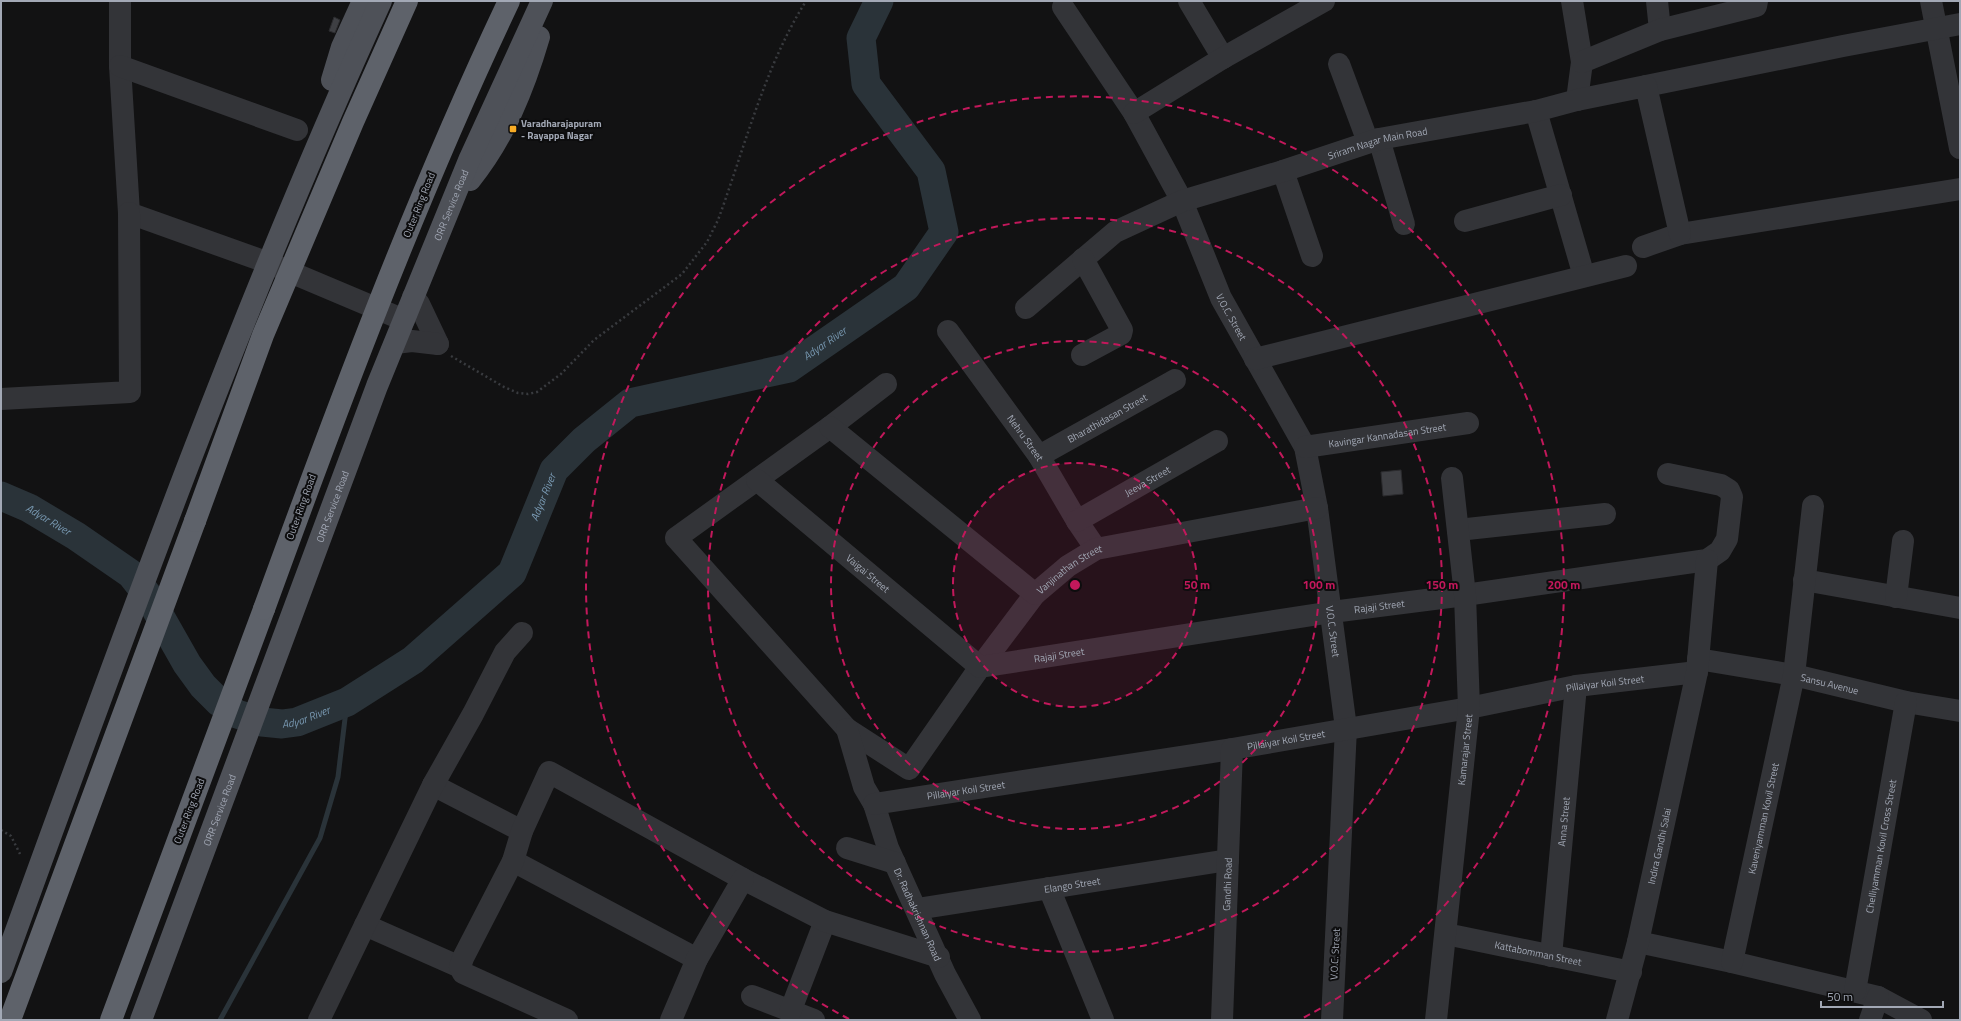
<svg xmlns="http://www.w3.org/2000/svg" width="1961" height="1021" font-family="'Titillium Web',sans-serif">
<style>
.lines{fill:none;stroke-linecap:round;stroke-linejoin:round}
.stream{stroke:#2a3339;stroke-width:5}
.river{stroke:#2a3339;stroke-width:29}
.building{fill:#3e3f43;stroke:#2c2c2f}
.path{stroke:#393b3f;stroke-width:2.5;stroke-dasharray:2 3;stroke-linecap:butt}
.minor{stroke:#333438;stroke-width:22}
.major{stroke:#4e5158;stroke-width:22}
.highway{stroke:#5e626a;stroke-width:22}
.highway-bridge{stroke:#5e626a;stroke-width:22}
.ring{fill:none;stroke:#c2185b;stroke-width:2;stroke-dasharray:7 5}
.poi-dot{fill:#f8ac25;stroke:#0d0d0e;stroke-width:1.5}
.labels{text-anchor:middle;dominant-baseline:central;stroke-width:4;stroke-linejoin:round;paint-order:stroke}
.poi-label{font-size:10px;font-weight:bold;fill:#a2a8b5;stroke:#0d0d0e;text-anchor:start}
.street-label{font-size:10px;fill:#a2a8b5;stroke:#0d0d0e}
.water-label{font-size:11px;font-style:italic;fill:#7898b1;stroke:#0d0d0e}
.centre{fill:#c2185b;stroke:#0d0d0e;stroke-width:2}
.ring-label{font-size:12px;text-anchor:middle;font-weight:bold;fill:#c2185b;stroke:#0d0d0e;stroke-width:4;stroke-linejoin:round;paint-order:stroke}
</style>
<rect width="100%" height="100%" fill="#121213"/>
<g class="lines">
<!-- stream -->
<path class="stream" d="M220 1020 320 838 338 777 347 702"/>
<!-- river -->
<path class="river" id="s1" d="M1 496 29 508 76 536 131 574 149 597 187 664 203 686 219 702 237 714 262 722 282 724 297 722 347 702 413 660 512 573 554 470 584 440 630 403 789 368 906 287 944 232 931 171 866 84 861 38 879 1"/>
</g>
<!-- building -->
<g class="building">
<path d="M334 17 340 20 335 33 329 31Z"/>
<path d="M1401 470 1403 494 1383 496 1381 472Z"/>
</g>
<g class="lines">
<!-- path -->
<g class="path">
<path d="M451 356 504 387 518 393 528 394 537 392 561 374 594 340 682 274 707 242 718 220C745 147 764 68 806 1"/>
<path d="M1 830 11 836 20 854"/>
</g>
<!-- minor -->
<g class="minor">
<path d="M120 1V66L129 213 269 263 404 320"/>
<path d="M1189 1 1223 58"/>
<path d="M1572 1 1582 62 1577 100"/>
<path d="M1657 1 1660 30"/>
<path d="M1931 1 1960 148"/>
<path id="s2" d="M1063 7 1134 113 1182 201 1221 298 1305 447 1317 508 1346 728 1332 1020"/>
<path d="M1582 62 1660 30 1756 6 1757 1"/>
<path d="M1339 64 1368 142"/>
<path d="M120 66 297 130"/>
<path d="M1646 86 1843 46 1960 24"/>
<path d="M1536 111 1584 276"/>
<path d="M1134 113 1223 58 1324 1"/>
<path d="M1379 139 1404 224"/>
<path d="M1283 171 1312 256"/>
<path d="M1465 221 1561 195"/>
<path d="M1643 247 1680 234 1960 189"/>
<path d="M413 297 419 304 438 344"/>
<path id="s3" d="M1026 308 1115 232 1182 201 1283 171 1379 139 1536 111 1577 100 1646 86 1680 234"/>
<path id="s4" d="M948 331 1039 456 1077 521 1096 549"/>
<path d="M395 343 412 341 438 344"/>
<path d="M1082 355 1121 334 1122 330 1083 259"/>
<path d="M1255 359 1626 266"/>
<path id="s5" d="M886 384 830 427 676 538 847 729 909 769 980 667 1035 594 1068 566 1096 549 1317 508"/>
<path d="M1 399 130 392 129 213"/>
<path d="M830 427 1035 594"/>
<path id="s6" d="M1305 447 1468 423"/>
<path id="s7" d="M1039 456 1175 380"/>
<path id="s8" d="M757 480 980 667 1332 612 1465 595 1707 560 1720 551 1727 539 1732 497 1729 490 1721 485 1668 474"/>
<path id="s9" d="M1077 521 1217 441"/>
<path d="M1458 530 1605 514"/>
<path d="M1804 580 1960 608"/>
<path d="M1896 597 1903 541"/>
<path id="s10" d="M1698 659 1794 675 1906 702 1960 711"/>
<path id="s11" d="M847 729 864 787 874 804 888 848 945 974 970 1020"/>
<path d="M433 785 522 831"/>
<path id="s12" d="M874 804 1232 749 1469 708 1576 686 1697 672"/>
<path d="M847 848 895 863"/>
<path d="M513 861 697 959"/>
<path d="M1049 888 1103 1020"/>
<path id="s13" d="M917 909 1228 860"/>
<path d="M365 925 460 967"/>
<path id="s14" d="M1446 934 1631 972"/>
<path d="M1638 942 1732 962 1878 997 1921 1020"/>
<path id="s15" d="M1551 956 1576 686"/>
<path id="s16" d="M1732 962 1794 675 1813 506"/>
<path id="s17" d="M1855 991 1906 702"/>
<path d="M752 996 814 1020"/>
<path d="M790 1012 825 921"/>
<path d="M319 1020 433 785 473 714 505 652 522 633"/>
<path d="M567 1020 463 973 460 967 463 958 513 861 522 831 549 772 743 879 825 921 939 957"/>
<path d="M671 1020 697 959 743 879"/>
<path id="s18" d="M1222 1020 1232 749"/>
<path id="s19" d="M1436 1020 1469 708 1465 595 1452 478"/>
<path id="s20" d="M1617 1020 1638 942 1697 672 1707 560"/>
<path d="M1870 1020 1878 997"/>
</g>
<!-- major -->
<g class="major">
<path d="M332 80 342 47 363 1"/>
<path d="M470 180C504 138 524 88 539 37"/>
<path d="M1 972C120 645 237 317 381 1"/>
<path id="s21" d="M141 1020 377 386 470 158 542 1"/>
</g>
<!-- highway -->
<g class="highway">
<path d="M10 1020 195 521"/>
<path d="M111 1020 264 609"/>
</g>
<!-- highway-bridge -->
<g class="highway-bridge">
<path d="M195 521 263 335 353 122 407 1"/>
<path d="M264 609C339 403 415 199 509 1"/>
</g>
</g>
<!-- distance rings -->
<circle cx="1075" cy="585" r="122" fill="#c2185b" fill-opacity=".12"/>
<g class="ring">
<circle cx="1075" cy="585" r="122"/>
<circle cx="1075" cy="585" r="244"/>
<circle cx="1075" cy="585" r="367"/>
<path d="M849 1019A489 489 0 1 1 1301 1019"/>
</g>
<!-- markers -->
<rect class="poi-dot" x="509" y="125" width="8" height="8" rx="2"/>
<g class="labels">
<!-- poi labels -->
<g class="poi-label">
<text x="521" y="123">Varadharajapuram<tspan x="521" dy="12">- Rayappa Nagar</tspan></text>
</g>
<!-- street labels -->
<g class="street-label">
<text stroke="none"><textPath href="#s3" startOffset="395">Sriram Nagar Main Road</textPath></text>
<text transform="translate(419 205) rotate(-68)">Outer Ring Road</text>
<text stroke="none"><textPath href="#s21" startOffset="872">ORR Service Road</textPath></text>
<text stroke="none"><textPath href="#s2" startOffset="354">V.O.C. Street</textPath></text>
<text stroke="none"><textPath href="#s7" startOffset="78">Bharathidasan Street</textPath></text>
<text stroke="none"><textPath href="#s6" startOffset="83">Kavingar Kannadasan Street</textPath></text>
<text stroke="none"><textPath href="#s4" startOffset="132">Nehru Street</textPath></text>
<text stroke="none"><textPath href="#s9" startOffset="81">Jeeva Street</textPath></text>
<text transform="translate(301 507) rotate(-70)">Outer Ring Road</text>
<text stroke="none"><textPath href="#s21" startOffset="548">ORR Service Road</textPath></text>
<text stroke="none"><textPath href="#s5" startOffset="849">Vanjinathan Street</textPath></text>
<text stroke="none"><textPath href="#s8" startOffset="145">Vaigai Street</textPath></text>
<text stroke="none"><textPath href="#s8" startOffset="695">Rajaji Street</textPath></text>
<text stroke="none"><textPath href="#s2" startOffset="690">V.O.C. Street</textPath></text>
<text stroke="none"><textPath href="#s8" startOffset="371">Rajaji Street</textPath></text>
<text stroke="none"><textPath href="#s12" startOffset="741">Pillaiyar Koil Street</textPath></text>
<text stroke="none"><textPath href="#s10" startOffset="134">Sansu Avenue</textPath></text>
<text stroke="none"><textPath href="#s12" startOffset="417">Pillaiyar Koil Street</textPath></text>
<text stroke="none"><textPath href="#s19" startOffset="272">Kamarajar Street</textPath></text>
<text stroke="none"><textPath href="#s12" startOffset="93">Pillaiyar Koil Street</textPath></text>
<text stroke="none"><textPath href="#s21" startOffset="224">ORR Service Road</textPath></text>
<text transform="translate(189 811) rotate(-69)">Outer Ring Road</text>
<text stroke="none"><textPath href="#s16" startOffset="147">Kaveriyamman Kovil Street</textPath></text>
<text stroke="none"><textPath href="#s15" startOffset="135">Anna Street</textPath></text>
<text stroke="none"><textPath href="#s20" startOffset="179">Indira Gandhi Salai</textPath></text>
<text stroke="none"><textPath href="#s17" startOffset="147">Chelliyamman Kovil Cross Street</textPath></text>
<text stroke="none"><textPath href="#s18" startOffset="136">Gandhi Road</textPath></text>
<text stroke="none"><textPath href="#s13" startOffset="157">Elango Street</textPath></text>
<text stroke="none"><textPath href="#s11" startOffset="199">Dr. Radhakrishnan Road</textPath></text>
<text stroke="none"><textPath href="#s14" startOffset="94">Kattabomman Street</textPath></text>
<text transform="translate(1335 954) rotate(-87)">V.O.C. Street</text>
</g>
<!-- water labels -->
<g class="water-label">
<text stroke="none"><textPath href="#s1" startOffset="1074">Adyar River</textPath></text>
<text stroke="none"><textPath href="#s1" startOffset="737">Adyar River</textPath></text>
<text stroke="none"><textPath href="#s1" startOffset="53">Adyar River</textPath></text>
<text stroke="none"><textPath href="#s1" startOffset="401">Adyar River</textPath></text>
</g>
</g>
<circle cx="1075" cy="585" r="6" class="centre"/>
<g class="ring-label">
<text x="1197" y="589">50 m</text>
<text x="1319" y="589">100 m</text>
<text x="1442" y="589">150 m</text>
<text x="1564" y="589">200 m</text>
</g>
<!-- border -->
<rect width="1961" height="1021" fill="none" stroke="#a2a8b5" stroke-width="4"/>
<!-- scale -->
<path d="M1821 1001v6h122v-6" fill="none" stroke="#a2a8b5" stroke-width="2"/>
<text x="1827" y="1001" font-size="12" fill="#a2a8b5" stroke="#0d0d0e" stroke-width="3" paint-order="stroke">50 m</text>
</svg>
